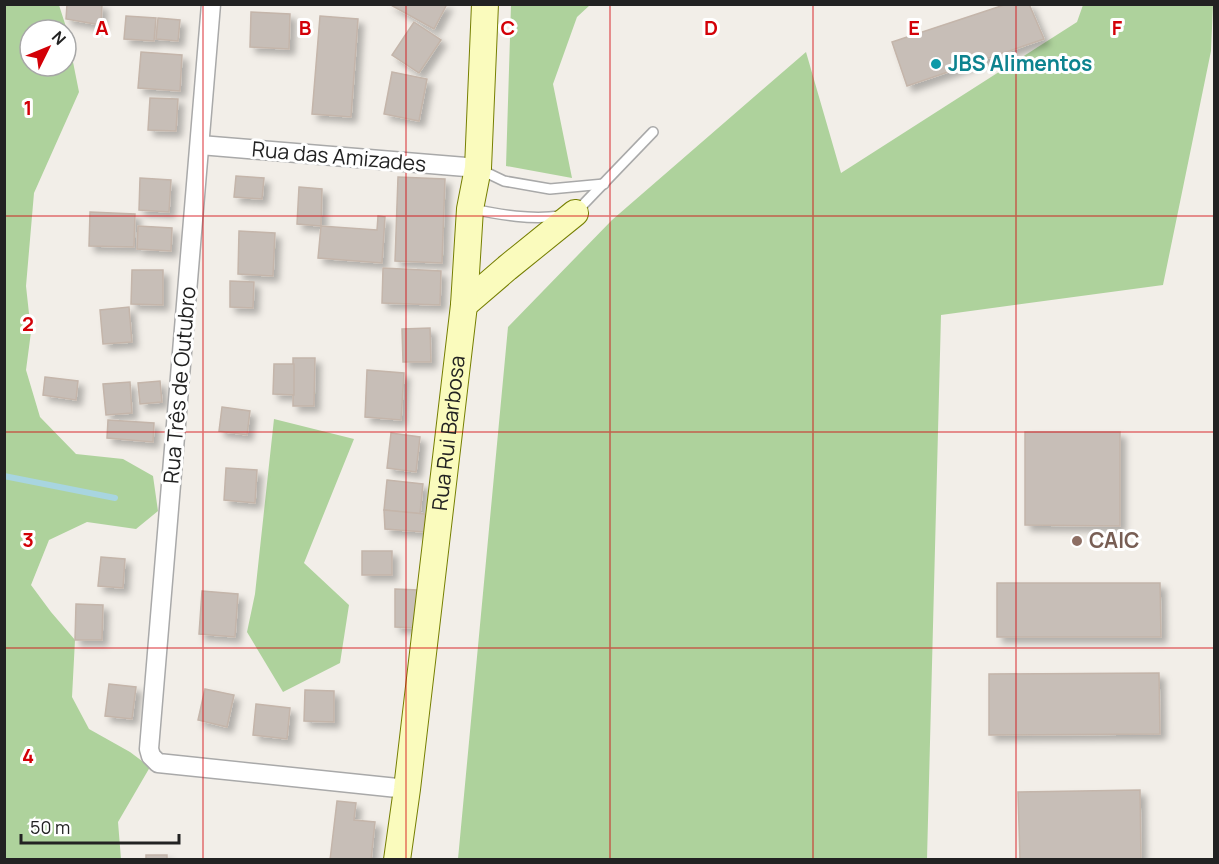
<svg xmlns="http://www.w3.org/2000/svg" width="1219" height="864" font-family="Manrope,sans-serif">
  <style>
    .forest { fill: #aed29c; fill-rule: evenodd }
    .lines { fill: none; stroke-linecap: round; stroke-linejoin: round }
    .stream { stroke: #a8d5e0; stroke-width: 6 }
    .building { fill: #c7beb7; stroke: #c4b5aa; stroke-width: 1.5; filter: url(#shadow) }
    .service-casing { stroke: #a9a9a9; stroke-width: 12 }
    .minor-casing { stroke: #a9a9a9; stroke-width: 21 }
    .secondary-casing { stroke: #767f02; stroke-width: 28 }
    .service { stroke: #fff; stroke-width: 9 }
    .minor { stroke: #fff; stroke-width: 18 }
    .secondary { stroke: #fafbbd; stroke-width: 26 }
    .grid { fill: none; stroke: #d30007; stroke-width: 1.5; stroke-opacity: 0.55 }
    .culture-dot { fill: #0f9aa8; stroke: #fff; stroke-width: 2 }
    .education-dot { fill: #8d6e63; stroke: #fff; stroke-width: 2 }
    .labels { text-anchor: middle; stroke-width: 6; stroke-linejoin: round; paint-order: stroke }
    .culture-label { font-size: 21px; font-weight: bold; fill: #0d838f; stroke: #fff; text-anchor: start }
    .street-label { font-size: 21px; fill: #222; stroke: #fff }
    .education-label { font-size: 21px; font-weight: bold; fill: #785e54; stroke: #fff; text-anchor: start }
    .grid-label { font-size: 20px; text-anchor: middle; font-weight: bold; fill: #d30007; stroke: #fff; stroke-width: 6; stroke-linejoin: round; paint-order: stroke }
  </style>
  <defs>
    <filter id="shadow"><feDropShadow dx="5.5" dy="5.5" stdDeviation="3" flood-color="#0004"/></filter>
  </defs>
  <rect width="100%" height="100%" fill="#f2eee8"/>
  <!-- forest -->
  <g class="forest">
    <path d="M5 5H59L66 27 79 92 34 193 26 286 31 332 26 370 40 417 76 454 123 459 153 476 158 511 136 529 87 522 49 540 31 585 51 612 75 640 72 697 89 729 130 752 150 767 118 822 121 859 5 860ZM30 30H66V66H30Z"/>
    <polygon points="511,5 590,5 577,17 553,84 572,178 506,166"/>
    <polygon points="1083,5 1213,5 1211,51 1163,285 941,315 927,859 458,859 508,327 612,220 806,52 841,173 1077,22"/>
    <polygon points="274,419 354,439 304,563 349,605 340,663 283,692 247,632 255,594"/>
  </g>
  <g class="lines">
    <!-- stream -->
    <polyline class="stream" points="4,476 115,498"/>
  </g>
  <!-- building -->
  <g class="building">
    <polygon points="67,4 102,4 101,25 66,19"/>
    <polygon points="389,4 447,4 434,29"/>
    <polygon points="1007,4 1029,4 1044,39 907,86 892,42"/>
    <polygon points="251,12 290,14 289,49 250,47"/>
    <polygon points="126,16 156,18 154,41 124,39"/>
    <polygon points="320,16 358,19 351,117 312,114"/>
    <polygon points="158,18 180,20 178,41 156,39"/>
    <polygon points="414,22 441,40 419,73 392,55"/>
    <polygon points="141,52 182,55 180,91 138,88"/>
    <polygon points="392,72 427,79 419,121 384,114"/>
    <polygon points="150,98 178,99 176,131 148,130"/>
    <polygon points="236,176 264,178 262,199 234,197"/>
    <polygon points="398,177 445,179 442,263 395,261"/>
    <polygon points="140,178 171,180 169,212 139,210"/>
    <polygon points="299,187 322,189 321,226 297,224"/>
    <polygon points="90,212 135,214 134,247 89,246"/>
    <polygon points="378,216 385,217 382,263 318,258 321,226 377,230"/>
    <polygon points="138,226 172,228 171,251 137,249"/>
    <polygon points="239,231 275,233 273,276 238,274"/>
    <polygon points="383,268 441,271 440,305 382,303"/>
    <polygon points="132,270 163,270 163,305 131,304"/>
    <polygon points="230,281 254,282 253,308 230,307"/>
    <polygon points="129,307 132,342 103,344 100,310"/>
    <polygon points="430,328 431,362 403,362 402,329"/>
    <polygon points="293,358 315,358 314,406 293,406"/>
    <polygon points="274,364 294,364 294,395 273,394"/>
    <polygon points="367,370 404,373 401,420 365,417"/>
    <polygon points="45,377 78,381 76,400 43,395"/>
    <polygon points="160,381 162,402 140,404 138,383"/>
    <polygon points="130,382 132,413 106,415 103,384"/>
    <polygon points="222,407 250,411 247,435 219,431"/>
    <polygon points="108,420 154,423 153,442 107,438"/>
    <polygon points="1025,432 1120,432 1120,526 1025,525"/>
    <polygon points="391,433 420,437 416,472 387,468"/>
    <polygon points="226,468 257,470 255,503 224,500"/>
    <polygon points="387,480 423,484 420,514 384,510"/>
    <polygon points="384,510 425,514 424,532 385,529"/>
    <rect x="362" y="551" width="30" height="24"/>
    <polygon points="101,557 125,559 123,588 98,586"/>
    <polygon points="997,583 1160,583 1161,637 997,637"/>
    <polygon points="395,589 418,590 418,628 395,627"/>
    <polygon points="202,591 238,594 235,637 199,634"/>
    <polygon points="76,604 103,605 102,640 75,640"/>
    <polygon points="1159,673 1160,734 989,735 989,674"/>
    <polygon points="109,684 136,687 132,719 105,716"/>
    <polygon points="205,689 234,695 227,727 198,720"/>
    <polygon points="305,690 334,691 334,722 304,721"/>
    <polygon points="256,704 290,708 287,739 253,735"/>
    <polygon points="1140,790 1141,860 1020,860 1018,792"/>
    <polygon points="337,801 356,803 354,820 375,822 371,860 330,860"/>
    <rect x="146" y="855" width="21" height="5"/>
  </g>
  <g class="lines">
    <defs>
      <g id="service">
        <polyline points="481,170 504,181 550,189 604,184"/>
        <path d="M473 209C501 215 531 220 560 216"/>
        <polyline points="576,212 653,132"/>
      </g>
      <g id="minor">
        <polyline points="211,4 149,749 151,756 158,763 407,789"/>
        <polyline points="200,145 478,168"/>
      </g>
      <g id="secondary">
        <polyline points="464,305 507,268 575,213"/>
        <path id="s1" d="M397 860 407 789 464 305 470 209 478 168 485 4"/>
      </g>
    </defs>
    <!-- service casing -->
    <use href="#service" class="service-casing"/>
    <!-- minor casing -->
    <use href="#minor" class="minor-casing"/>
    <!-- secondary casing -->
    <use href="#secondary" class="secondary-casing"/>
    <!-- service -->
    <use href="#service" class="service"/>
    <!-- minor -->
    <use href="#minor" class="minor"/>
    <!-- secondary -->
    <use href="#secondary" class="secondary"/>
  </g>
  <!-- grid -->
  <path class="grid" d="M203 4V860M406 4V860M610 4V860M813 4V860M1016 4V860M4 216H1214M4 432H1214M4 648H1214"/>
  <!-- markers -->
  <circle class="culture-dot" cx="936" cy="64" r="6"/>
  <circle class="education-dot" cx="1077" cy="541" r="6"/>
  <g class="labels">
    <!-- culture labels -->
    <g class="culture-label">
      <text x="948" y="71">JBS Alimentos</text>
    </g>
    <!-- street labels -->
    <g class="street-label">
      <text transform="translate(339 157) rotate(5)" y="7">Rua das Amizades</text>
      <text transform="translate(180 385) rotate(-85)" y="7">Rua Três de Outubro</text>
      <text dy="7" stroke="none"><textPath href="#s1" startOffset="430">Rua Rui Barbosa</textPath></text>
    </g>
    <!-- education labels -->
    <g class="education-label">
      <text x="1089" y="548">CAIC</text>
    </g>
  </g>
  <g class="grid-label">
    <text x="102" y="35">A</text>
    <text x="305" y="35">B</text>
    <text x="508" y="35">C</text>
    <text x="711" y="35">D</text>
    <text x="914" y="35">E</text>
    <text x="1117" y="35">F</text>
    <text x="28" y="115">1</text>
    <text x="28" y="331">2</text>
    <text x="28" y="547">3</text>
    <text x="28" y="763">4</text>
  </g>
  <!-- border -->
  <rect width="1219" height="864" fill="none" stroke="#222222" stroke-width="12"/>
  <!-- north arrow -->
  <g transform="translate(48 48) rotate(47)"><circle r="28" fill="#ffffff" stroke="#a7a7a7" stroke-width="1.5"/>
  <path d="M0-4.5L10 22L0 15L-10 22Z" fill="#d30007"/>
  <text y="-9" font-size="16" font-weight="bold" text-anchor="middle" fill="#222222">N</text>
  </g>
  <!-- scale -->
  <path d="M21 834v9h158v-9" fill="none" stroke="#222222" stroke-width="3"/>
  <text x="30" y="834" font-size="18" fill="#222222" stroke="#ffffff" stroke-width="4.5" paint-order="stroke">50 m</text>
</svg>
